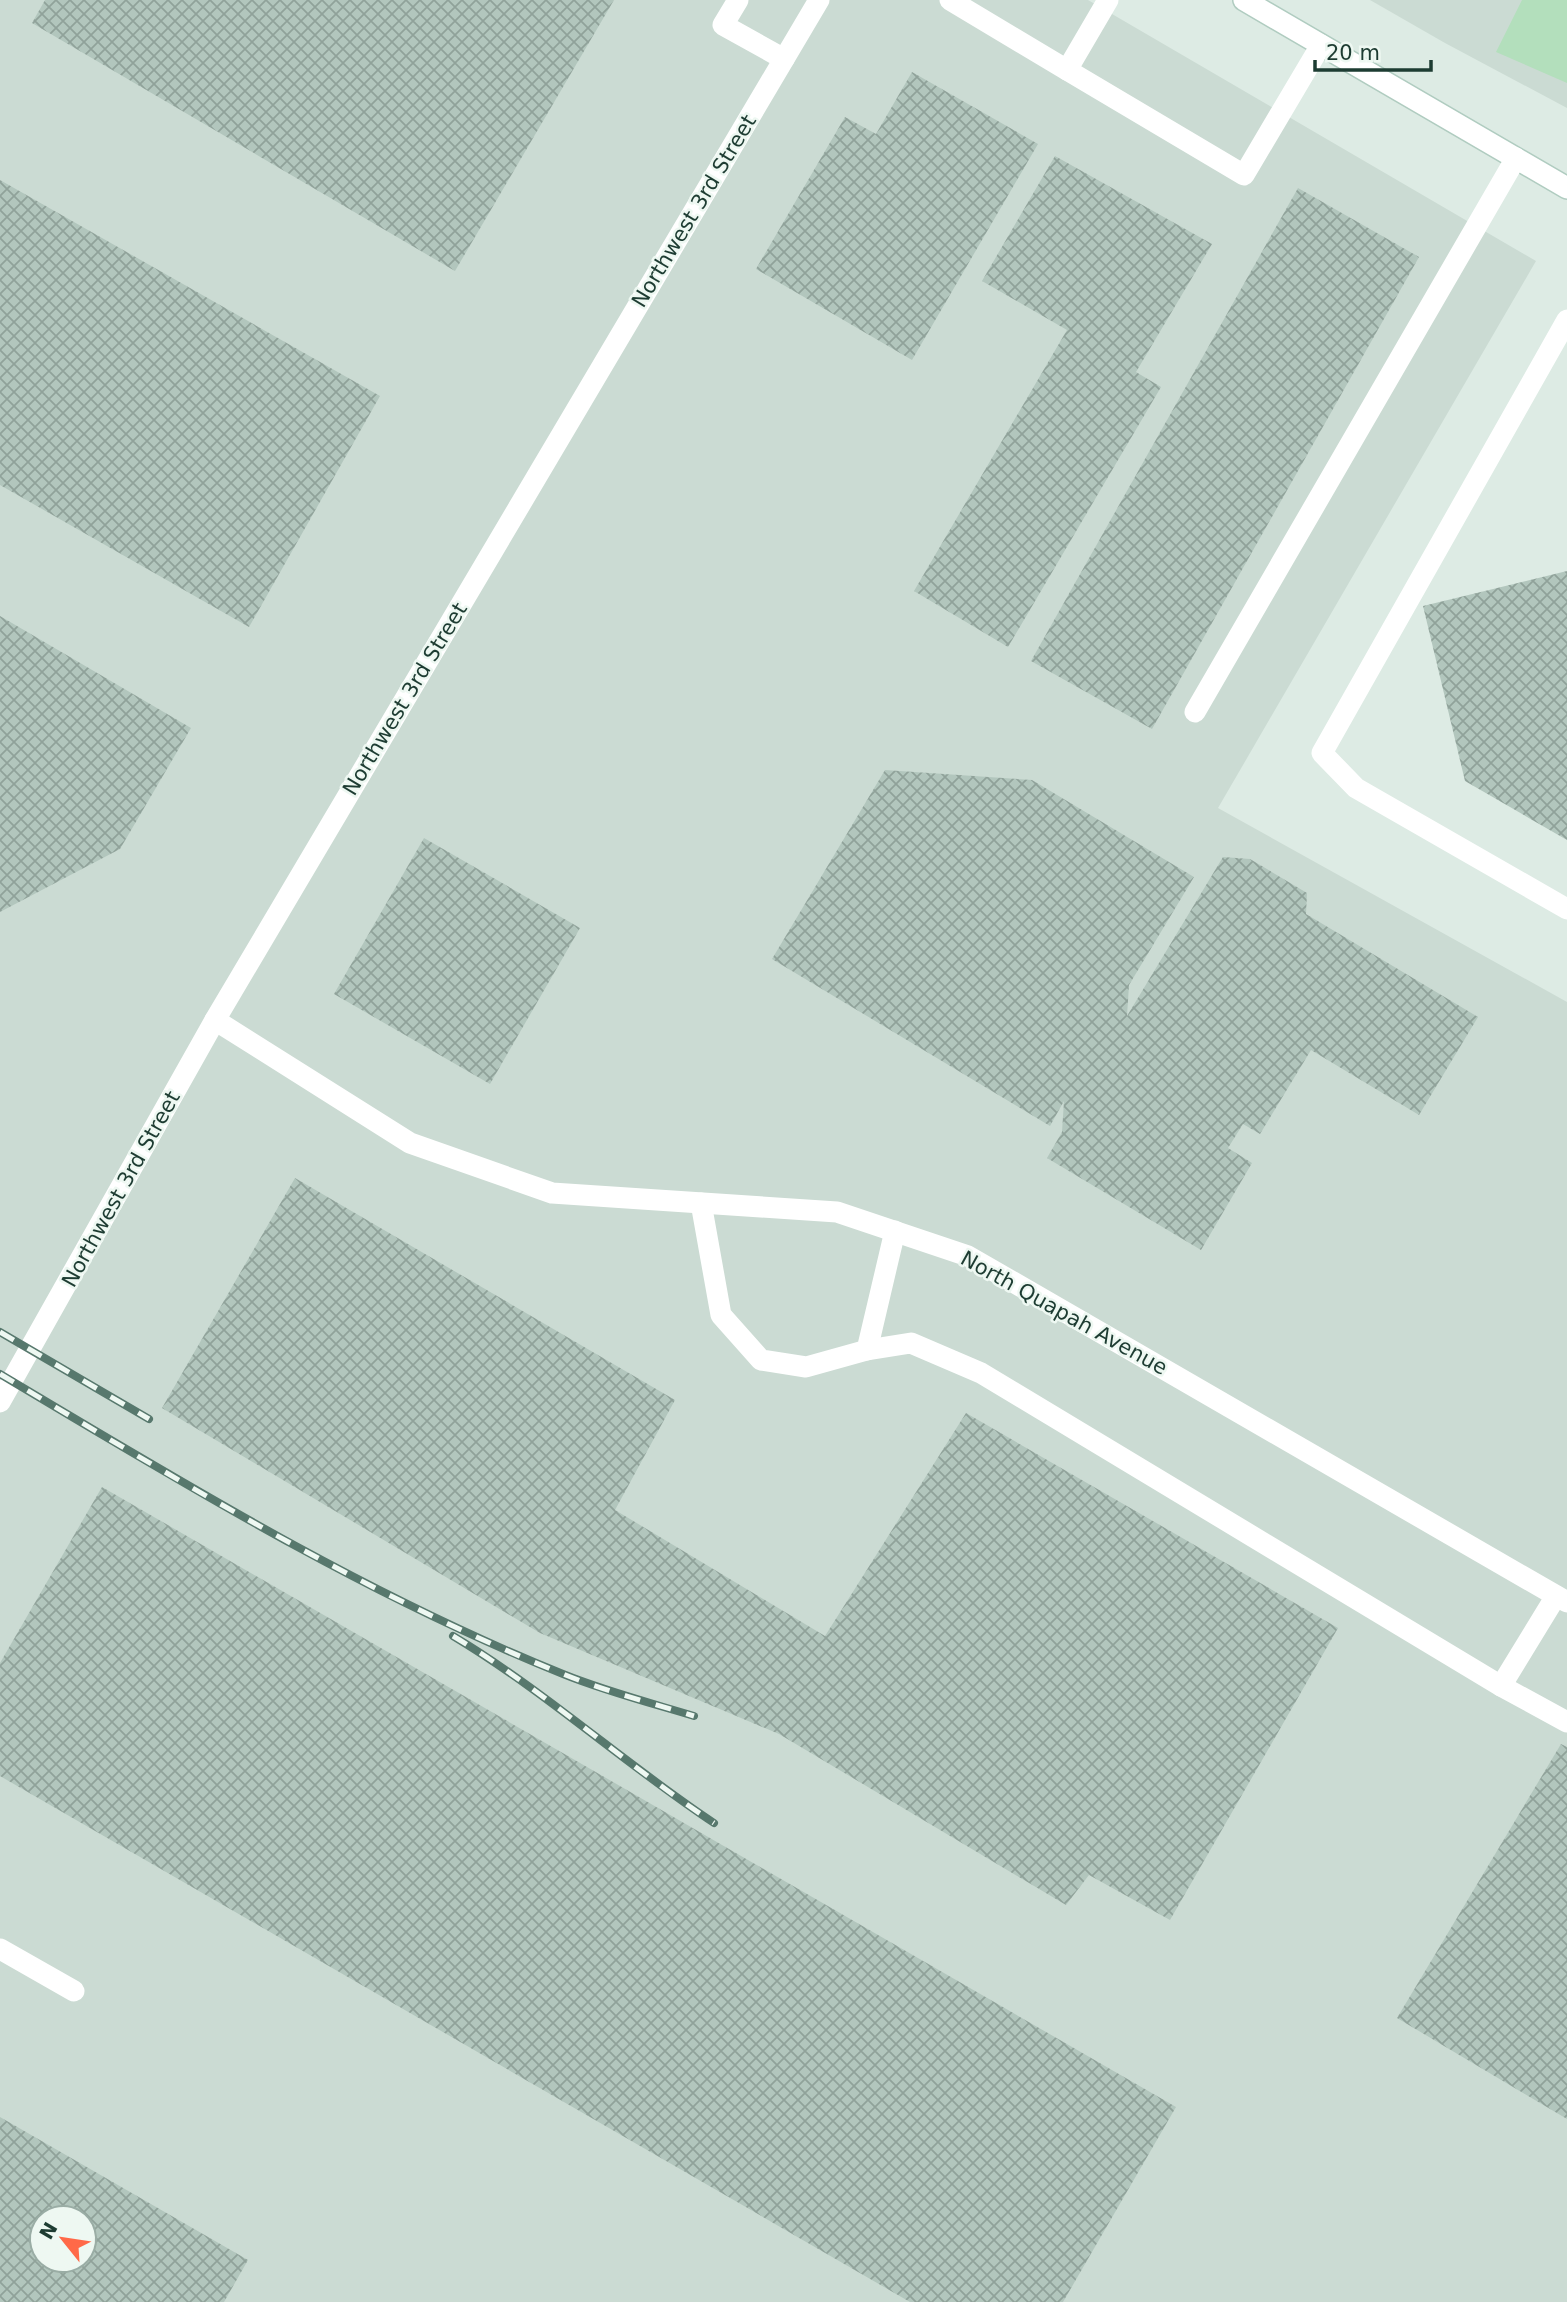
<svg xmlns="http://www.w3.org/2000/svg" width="1567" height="2302" font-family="'DejaVu Sans',sans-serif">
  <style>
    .built { fill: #cbdbd3; fill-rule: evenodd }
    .green { fill: #b3dfbc }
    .building { fill: url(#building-cross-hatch); fill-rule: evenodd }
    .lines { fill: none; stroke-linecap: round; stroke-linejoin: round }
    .secondary-casing { stroke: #b0ccc0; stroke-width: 24 }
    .lane { stroke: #fff; stroke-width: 21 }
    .street { stroke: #fff; stroke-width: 21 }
    .secondary { stroke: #fff; stroke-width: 21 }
    .rail-casing { stroke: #57786d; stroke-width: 8 }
    .rail { stroke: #eef8f2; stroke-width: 5; stroke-dasharray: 16; stroke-linecap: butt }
    .labels { text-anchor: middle; stroke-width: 5; stroke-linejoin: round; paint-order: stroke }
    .street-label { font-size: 21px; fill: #1d3c32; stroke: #eef8f2 }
  </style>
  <defs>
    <pattern id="building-cross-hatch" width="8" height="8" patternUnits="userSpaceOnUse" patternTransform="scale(1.75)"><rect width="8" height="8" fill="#b2c6bd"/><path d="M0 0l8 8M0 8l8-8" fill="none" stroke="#90a29a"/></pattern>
  </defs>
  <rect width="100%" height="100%" fill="#ddebe4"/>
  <!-- built -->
  <g class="built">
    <path d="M0 0H1088L1536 261 1218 808 1567 1002V2302H0ZM42 2218H84V2260H42Z"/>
    <polygon points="1370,0 1567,0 1567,108 1445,43"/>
  </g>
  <!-- green -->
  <polygon class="green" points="1522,0 1567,0 1567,83 1496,52"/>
  <!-- building -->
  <g class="building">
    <polygon points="45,0 614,0 455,271 32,23"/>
    <polygon points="912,72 1038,144 912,360 756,269 845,117 876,134"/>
    <polygon points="1055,156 1212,244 1136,372 1161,387 1008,647 914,591 1067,330 982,281"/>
    <polygon points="0,180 380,396 249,627 0,485"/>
    <polygon points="1298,188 1419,257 1152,729 1031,661"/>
    <polygon points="1567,571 1567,840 1465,781 1423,606"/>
    <polygon points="0,616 191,728 120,849 0,912"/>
    <polygon points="885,770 1032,780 1194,877 1129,985 1127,1016 1223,857 1250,859 1307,893 1306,914 1478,1017 1419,1115 1311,1050 1260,1134 1243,1124 1228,1148 1252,1163 1201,1250 1047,1158 1062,1132 1064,1101 1050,1126 772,959"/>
    <polygon points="424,838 580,928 490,1084 334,994"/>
    <polygon points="295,1178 675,1400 615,1510 825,1636 966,1413 1338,1628 1170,1920 1089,1875 1066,1905 779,1734 540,1633 162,1408"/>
    <polygon points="102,1487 1176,2107 1063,2302 910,2302 0,1776 0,1663"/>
    <polygon points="1561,1744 1567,1747 1567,2119 1397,2018"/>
    <path d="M0 2117 248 2260 224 2302H0ZM42 2218H84V2260H42Z"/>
  </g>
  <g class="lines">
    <defs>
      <polyline id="secondary" points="1244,0 1567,188"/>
    </defs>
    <!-- secondary casing -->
    <use href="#secondary" class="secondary-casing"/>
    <!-- lane -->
    <g class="lane">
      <polyline points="738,0 723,25 784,59"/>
      <polyline points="950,0 1067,70"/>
      <polyline points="1108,0 1067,70 1244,175 1321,45"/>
      <polyline points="1567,320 1322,753 1356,788 1567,909"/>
      <polyline points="1195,712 1516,158"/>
      <polyline points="701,1203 721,1315 761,1360 806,1367 867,1350 895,1231"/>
      <polyline points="867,1350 911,1343 981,1373 1501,1686 1567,1722"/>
      <polyline points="1501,1686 1556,1596"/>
      <polyline points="0,1949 74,1991"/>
    </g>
    <!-- street -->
    <g class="street">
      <polyline points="215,1020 410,1143 552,1193 837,1212 968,1256 1567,1602"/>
      <polyline points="0,1402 215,1020 819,0"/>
    </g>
    <!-- secondary -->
    <use href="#secondary" class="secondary"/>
    <defs>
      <g id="rail">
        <polyline points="0,1332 149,1419"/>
        <path d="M0 1374C183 1483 364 1594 563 1674 605 1691 651 1703 694 1716"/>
        <path d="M453 1636C545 1691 625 1764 714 1823"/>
      </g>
    </defs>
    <!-- rail casing -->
    <use href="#rail" class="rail-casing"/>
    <!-- rail -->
    <use href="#rail" class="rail"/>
  </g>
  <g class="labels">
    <!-- street labels -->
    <g class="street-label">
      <text transform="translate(694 211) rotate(-59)" y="7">Northwest 3rd Street</text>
      <text transform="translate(405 699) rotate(-59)" y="7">Northwest 3rd Street</text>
      <text transform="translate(121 1189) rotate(-61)" y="7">Northwest 3rd Street</text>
      <text transform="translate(1064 1313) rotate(29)" y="7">North Quapah Avenue</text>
    </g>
  </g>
  <!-- north arrow -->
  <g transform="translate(63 2239) rotate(300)"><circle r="33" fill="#eef8f2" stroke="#9aada5" stroke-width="2"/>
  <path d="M0-5L12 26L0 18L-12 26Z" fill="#ff6948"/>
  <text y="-10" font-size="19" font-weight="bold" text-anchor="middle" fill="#1d3c32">N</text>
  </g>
  <!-- scale -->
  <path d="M1315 60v10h116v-10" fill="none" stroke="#1d3c32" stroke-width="3.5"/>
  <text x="1326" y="60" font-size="21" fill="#1d3c32" stroke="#eef8f2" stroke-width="5" paint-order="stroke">20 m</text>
</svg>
